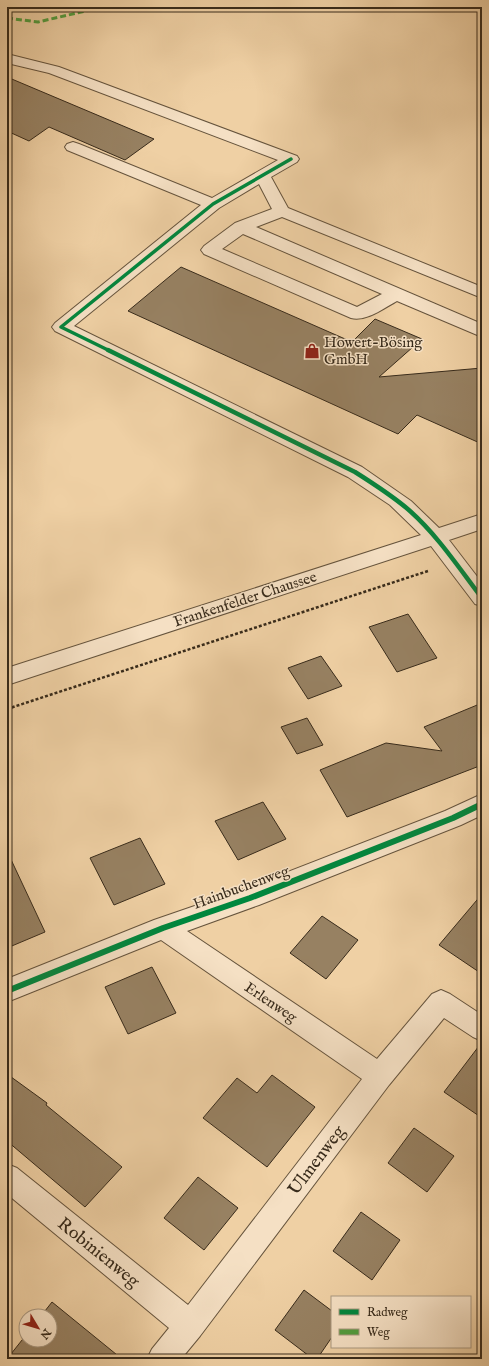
<svg xmlns="http://www.w3.org/2000/svg" width="489" height="1366" font-family="'IM FELL English',serif">
  <style>
    .building { fill: #978162; stroke: #382b1b }
    .lines { fill: none; stroke-linecap: round; stroke-linejoin: round }
    .minor-casing { stroke: #66543d; stroke-width: 2 }
    .path { stroke: #382b1b; stroke-width: 2.5; stroke-dasharray: 3 2; stroke-linecap: butt }
    .minor { fill: #f5e0c4; fill-rule: evenodd }
    .quiet { stroke: #529d3e; stroke-width: 3; stroke-dasharray: 6 3; stroke-linecap: butt }
    .cycleway-far2-casing { stroke: #f5e0c4; stroke-width: 5.5 }
    .cycleway-far1-casing { stroke: #f5e0c4; stroke-width: 7 }
    .cycleway-casing { stroke: #f5e0c4; stroke-width: 8 }
    .cycleway-far2 { stroke: #00873e; stroke-width: 3.5 }
    .cycleway-far1 { stroke: #00873e; stroke-width: 4.5 }
    .cycleway { stroke: #00873e; stroke-width: 6 }
    .labels { text-anchor: middle; stroke-width: 3; stroke-linejoin: round; paint-order: stroke }
    .poi-label { font-size: 15px; fill: #382b1b; stroke: #f5e0c4; text-anchor: start }
    .street-label { font-size: 15px; fill: #382b1b; stroke: #f5e0c4 }
    .near-street-label { font-size: 18px; fill: #382b1b; stroke: #f5e0c4 }
  </style>
  <rect width="100%" height="100%" fill="#efd0a4"/>
  <filter id="stains"><feTurbulence type="fractalNoise" baseFrequency=".005" numOctaves="4"/><feColorMatrix values="0 0 0 0 .2 0 0 0 0 .09 0 0 0 0 .02 0 0 0 .5 -.17"/></filter>
  <radialGradient id="worn" r=".72"><stop offset=".6" stop-color="#630" stop-opacity="0"/><stop offset="1" stop-color="#630" stop-opacity=".3"/></radialGradient>
  <!-- building -->
  <g class="building">
    <polygon points="7,77 154,139 125,160 49,127 29,141 7,131"/>
    <polygon points="181,267 352,342 375,319 422,339 379,377 482,368 482,444 417,415 398,434 128,311"/>
    <polygon points="408,614 437,658 397,672 369,627"/>
    <polygon points="321,656 342,686 308,699 288,668"/>
    <polygon points="482,703 482,765 347,817 320,770 386,743 442,751 424,727"/>
    <polygon points="307,718 323,745 297,754 281,727"/>
    <polygon points="263,802 286,839 238,860 215,821"/>
    <polygon points="140,838 165,884 114,905 90,858"/>
    <polygon points="7,851 45,932 7,948"/>
    <polygon points="482,894 482,974 439,945"/>
    <polygon points="322,916 358,940 326,979 290,953"/>
    <polygon points="152,967 176,1013 128,1034 105,987"/>
    <polygon points="482,1042 482,1118 444,1092"/>
    <polygon points="7,1074 47,1103 46,1105 122,1167 85,1207 7,1141"/>
    <polygon points="272,1075 315,1107 267,1167 203,1118 237,1078 257,1093"/>
    <polygon points="414,1128 454,1156 427,1192 388,1163"/>
    <polygon points="198,1177 238,1208 204,1250 164,1218"/>
    <polygon points="361,1212 400,1240 372,1280 333,1251"/>
    <polygon points="304,1290 332,1311 332,1337 317,1359 313,1359 275,1330"/>
    <polygon points="52,1302 122,1359 7,1359 26,1335 26,1340 50,1340 50,1316 41,1316"/>
  </g>
  <g class="lines">
    <defs>
      <g id="minor">
        <path d="M7 54 59 67 297 156 299 159 297 162 271 177 288 208 482 287V298L282 217 256 227 482 324V337L397 301C384 308 366 322 351 318L204 254 201 250 204 246 235 223 272 209 259 184 219 208 74 326 362 467 411 501 439 528 482 514V529L449 540 482 583V606L475 604 431 546 7 685V668L421 535 390 505 348 477 55 331 52 327 55 323 201 205 67 150 65 147 67 144 73 142 79 144 212 198 278 160 49 73 7 63ZM243 234 382 294 357 307 222 249Z"/>
        <polygon points="482,794 482,815 461,825 259,905 187,931 377,1059 432,994 441,990 450,994 482,1015 482,1041 473,1037 444,1018 389,1085 200,1336 181,1359 147,1359 152,1349 169,1328 7,1194 7,1164 17,1168 188,1305 362,1079 161,940 7,1002 7,979 154,920 244,889 445,811"/>
      </g>
    </defs>
    <!-- minor casing -->
    <use href="#minor" class="minor-casing"/>
    <!-- path -->
    <polyline class="path" points="7,709 428,571"/>
    <!-- minor -->
    <use href="#minor" class="minor"/>
    <!-- quiet -->
    <polyline class="quiet" points="7,18 38,22 103,7"/>
    <defs>
      <polyline id="cycleway-far2" points="110,351 61,327 213,204 291,159"/>
      <path id="cycleway-far1" d="M108 350 355 472C374 484 393 496 410 511 438 536 459 568 482 598"/>
      <polyline id="cycleway" points="7,991 163,928 250,898 453,818 482,804"/>
    </defs>
    <!-- cycleway-far2 casing -->
    <use href="#cycleway-far2" class="cycleway-far2-casing"/>
    <!-- cycleway-far1 casing -->
    <use href="#cycleway-far1" class="cycleway-far1-casing"/>
    <!-- cycleway casing -->
    <use href="#cycleway" class="cycleway-casing"/>
    <!-- cycleway-far2 -->
    <use href="#cycleway-far2" class="cycleway-far2"/>
    <!-- cycleway-far1 -->
    <use href="#cycleway-far1" class="cycleway-far1"/>
    <!-- cycleway -->
    <use href="#cycleway" class="cycleway"/>
  </g>
  <!-- icons -->
  <defs>
    <symbol id="shop-bare" viewBox="-9 -9 18 18"><path d="M-5-2.5h2.3a2.7 3.5 0 0 1 5.4 0H5L5.5 6h-11ZM-1.5-2.5h3a1.5 2.3 0 0 0-3 0Z" fill="#8f2418" stroke="#f5e0c4" stroke-width="2.5" paint-order="stroke"/></symbol>
  </defs>
  <g fill-rule="evenodd">
    <use href="#shop-bare" x="301" y="340" width="22" height="22"/>
  </g>
  <g class="labels">
    <!-- poi labels -->
    <g class="poi-label">
      <text x="324" y="347">Howert-Bösing<tspan x="324" dy="17">GmbH</tspan></text>
    </g>
    <!-- street labels -->
    <g class="street-label">
      <text transform="translate(245 599) rotate(-18)" y="5">Frankenfelder Chaussee</text>
      <text transform="translate(241 887) rotate(-20)" y="5">Hainbuchenweg</text>
      <text transform="translate(271 1002) rotate(34)" y="5">Erlenweg</text>
    </g>
    <!-- near-street labels -->
    <g class="near-street-label">
      <text transform="translate(316 1160) rotate(-53)" y="6">Ulmenweg</text>
      <text transform="translate(99 1252) rotate(39)" y="6">Robinienweg</text>
    </g>
  </g>
  <!-- margin -->
  <rect width="489" height="1366" fill="none" stroke="#efd0a4" stroke-width="24"/>
  <rect x="8" y="8" width="473" height="1350" fill="none" stroke="#382b1b" stroke-width="2"/>
  <rect x="12" y="12" width="465" height="1342" fill="none" stroke="#382b1b"/>
  <!-- legend -->
  <rect x="331" y="1296" width="140" height="52" fill="#f5e0c4" stroke="#a99880"/>
  <rect x="339" y="1309" width="20" height="6" fill="#00873e" stroke="#a99880"/>
  <text x="367" y="1316" font-size="12" fill="#382b1b">Radweg</text>
  <rect x="339" y="1329" width="20" height="6" fill="#529d3e" stroke="#a99880"/>
  <text x="367" y="1336" font-size="12" fill="#382b1b">Weg</text>
  <!-- north arrow -->
  <g transform="translate(38 1328) rotate(128)"><circle r="19" fill="#f5e0c4" stroke="#a99880"/>
  <path d="M0-3L7 15L0 10L-7 15Z" fill="#8f2418"/>
  <text y="-6" font-size="11" font-weight="bold" text-anchor="middle" fill="#382b1b">N</text>
  </g>
  <rect width="100%" height="100%" filter="url(#stains)"/>
  <rect width="100%" height="100%" fill="url(#worn)"/>
</svg>
